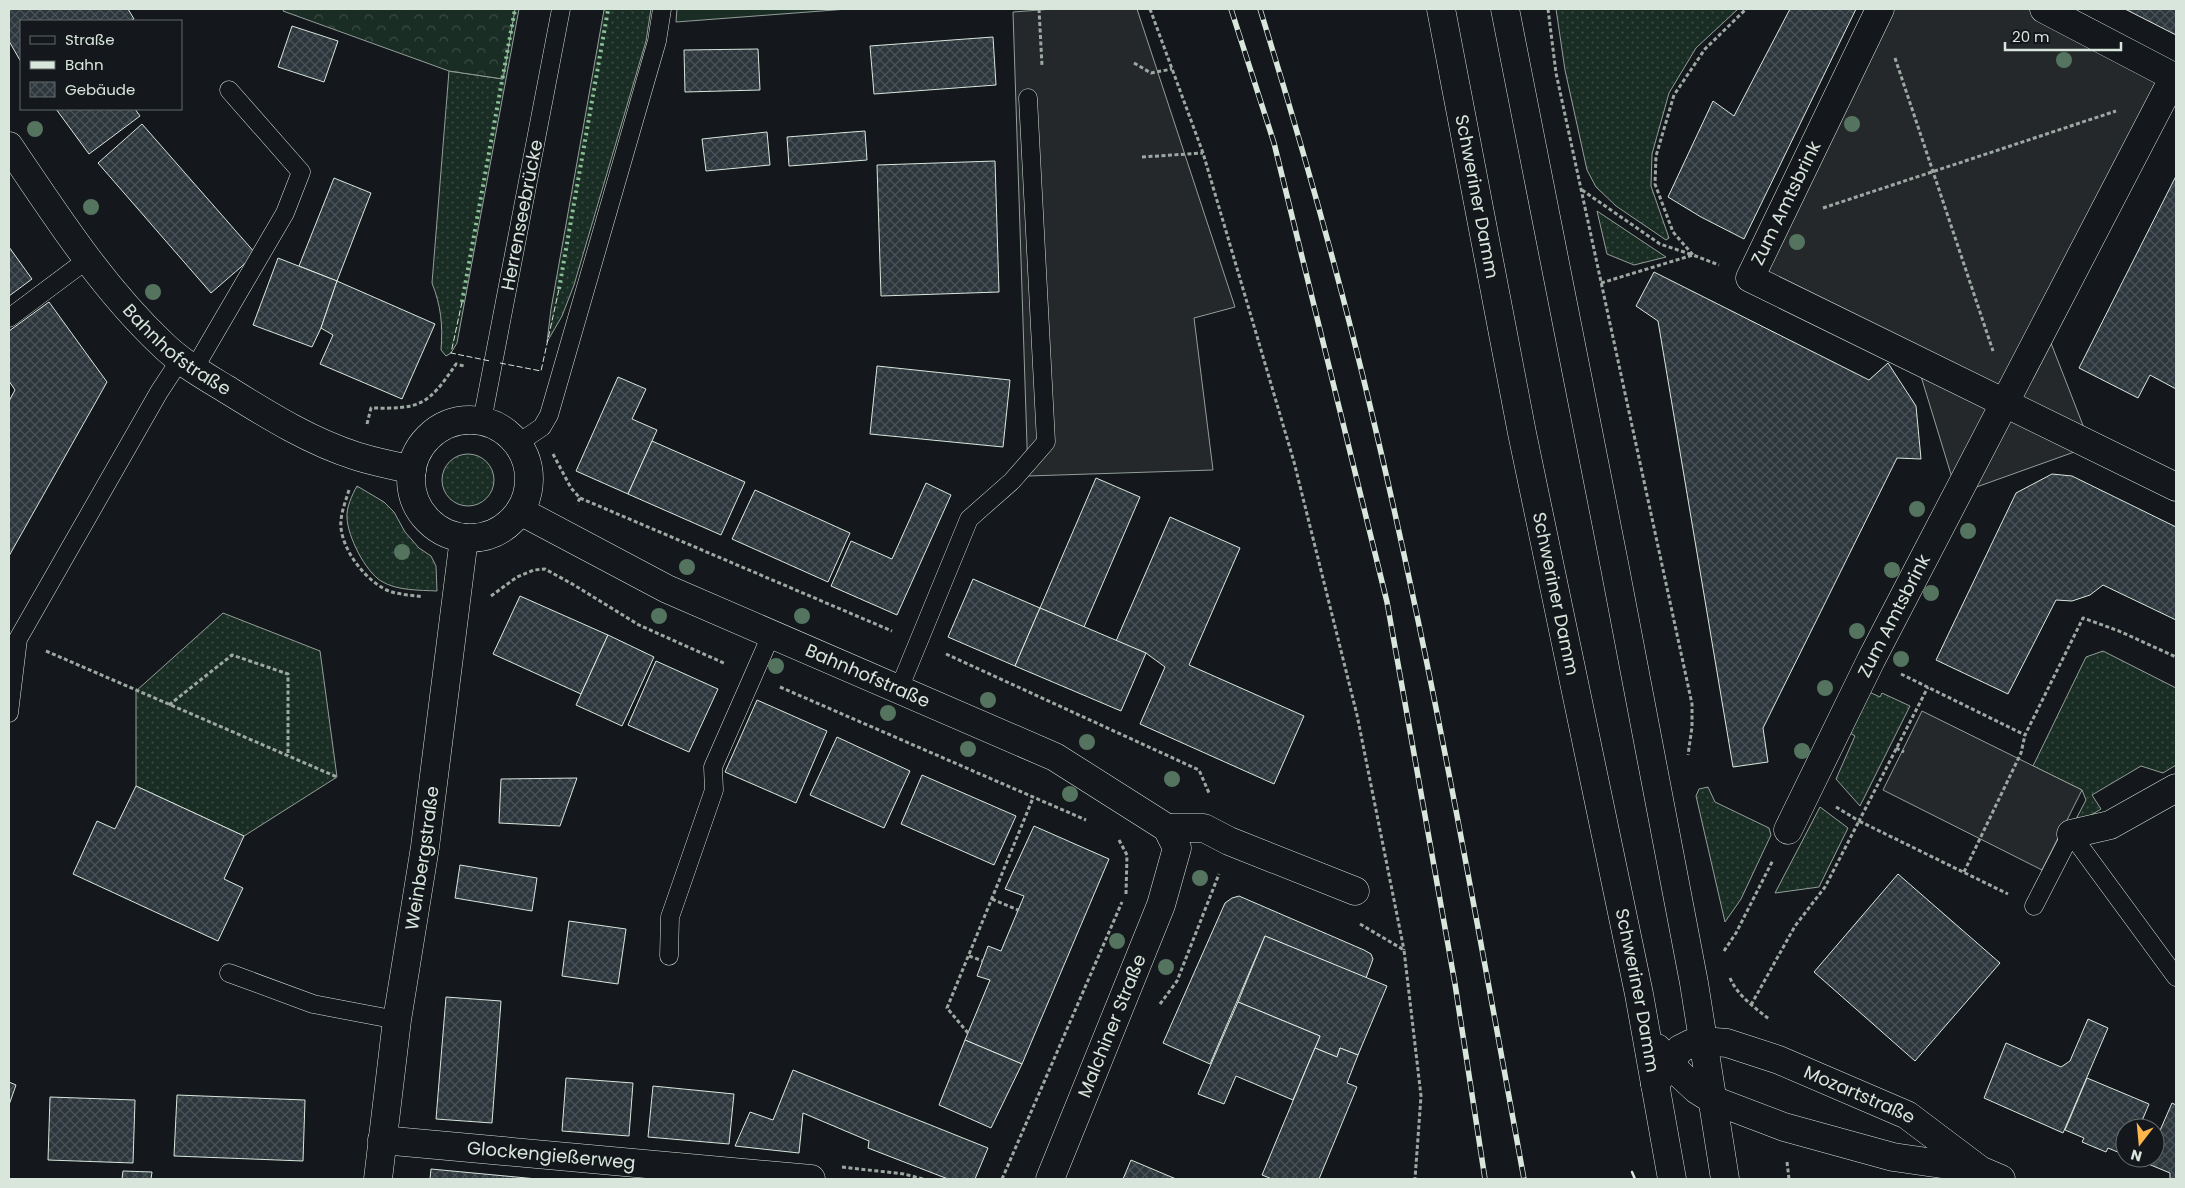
<svg xmlns="http://www.w3.org/2000/svg" width="2185" height="1188" font-family="Poppins,sans-serif">
  <style>
    .grass { fill: url(#grass-dots); stroke: #939e99 }
    .forest { fill: url(#forest-crowns); stroke: #939e99 }
    .park { fill: #1a2d24; stroke: #939e99 }
    .parking { fill: #24282b; stroke: #939e99 }
    .building { fill: url(#building-cross-hatch); stroke: #d8e6dc }
    .lines { fill: none; stroke-linecap: round; stroke-linejoin: round }
    .service-casing { stroke: #d8e6dc; stroke-width: 19 }
    .minor-casing { stroke: #d8e6dc; stroke-width: 29 }
    .primary-casing { stroke: #d8e6dc; stroke-width: 29 }
    .path { stroke: #9da8a2; stroke-width: 3; stroke-dasharray: 4 2.5; stroke-linecap: butt }
    .service { stroke: #14181c; stroke-width: 18 }
    .minor { stroke: #14181c; stroke-width: 28 }
    .primary { stroke: #14181c; stroke-width: 28 }
    .rail-casing { stroke: #d8e6dc; stroke-width: 5.5 }
    .rail { stroke: #14181c; stroke-width: 4; stroke-dasharray: 11; stroke-linecap: butt }
    .hedge { stroke: #8ac095; stroke-width: 4; stroke-dasharray: 2.5 4; stroke-linecap: butt }
    .fence { stroke: #d8e6dc; stroke-width: 1; stroke-dasharray: 6 2.5; stroke-linecap: butt }
    .wall { stroke: #d8e6dc; stroke-width: 2.5 }
    .tree { fill: #55745f }
    .labels { text-anchor: middle; stroke-width: 4; stroke-linejoin: round; paint-order: stroke }
    .street-label { font-size: 18px; fill: #d8e6dc; stroke: #14181c }
  </style>
  <defs>
    <pattern id="grass-dots" width="8" height="8" patternUnits="userSpaceOnUse" patternTransform="scale(1.25)"><rect width="8" height="8" fill="#1a2d24"/><path d="M2 2h.1M6 6h.1" fill="none" stroke="#3b4b43" stroke-width="1.8" stroke-linecap="round"/></pattern>
    <pattern id="forest-crowns" width="20" height="18" patternUnits="userSpaceOnUse" patternTransform="scale(1.25)"><rect width="20" height="18" fill="#1a2d24"/><path d="M2 6a3 3 0 1 1 6 0M12 15a3 3 0 1 1 6 0" fill="none" stroke="#3b4b43"/></pattern>
    <pattern id="building-cross-hatch" width="8" height="8" patternUnits="userSpaceOnUse" patternTransform="scale(1.25)"><rect width="8" height="8" fill="#2c363c"/><path d="M0 0l8 8M0 8l8-8" fill="none" stroke="#4a5358"/></pattern>
  </defs>
  <rect width="100%" height="100%" fill="#14181c"/>
  <!-- grass -->
  <g class="grass">
    <path d="M515 9H519L457 343 451 353 446 356 441 350C443 325 441 306 432 283L449 71 503 79Z"/>
    <polygon points="609,9 651,9 646,41 574,285 562,316 547,342 551,309 604,10"/>
    <polygon points="1556,9 1738,9 1696,48 1669,93 1652,154 1651,186 1669,238 1666,240 1616,206 1596,187 1587,170 1565,70"/>
    <polygon points="1597,211 1666,257 1634,265 1607,254"/>
    <circle cx="468" cy="480" r="26"/>
    <path d="M357 486 384 502 394 512 405 532 419 548 431 556 436 566 437 591C420 590 397 591 381 581 365 571 348 537 347 518 346 508 352 495 357 486Z"/>
    <polygon points="223,613 320,651 337,777 244,836 136,786 136,691"/>
    <polygon points="2103,651 2176,688 2176,765 2163,773 2141,766 2092,795 2101,809 2083,820 2076,819 2086,800 2082,790 2033,766 2086,657"/>
    <polygon points="1869,692 1880,697 1882,693 1910,706 1860,806 1836,779 1855,736 1850,733"/>
    <polygon points="1708,787 1715,802 1769,828 1771,835 1741,899 1725,922 1696,796 1699,789"/>
    <polygon points="1820,807 1848,828 1819,887 1775,893"/>
  </g>
  <!-- forest -->
  <polygon class="forest" points="284,9 515,9 503,79 449,71 283,11"/>
  <!-- park -->
  <polygon class="park" points="677,9 848,9 676,22"/>
  <!-- parking -->
  <g class="parking">
    <polygon points="1053,9 1137,9 1235,307 1194,318 1213,470 1028,476 1013,12"/>
    <polygon points="1880,9 2044,9 2174,77 2044,325 2091,446 1957,494 1916,360 1750,278"/>
    <polygon points="1922,711 2082,790 2042,870 1883,790"/>
  </g>
  <!-- building -->
  <g class="building">
    <polygon points="9,9 128,9 134,19 130,21 21,21 21,62 9,41"/>
    <polygon points="1790,9 1856,9 1744,239 1701,217 1668,197 1713,101 1734,116"/>
    <polygon points="2125,9 2176,9 2176,35"/>
    <polygon points="292,26 338,41 324,82 278,67"/>
    <polygon points="993,37 996,85 874,94 870,46"/>
    <polygon points="758,49 760,90 685,92 684,50"/>
    <polygon points="56,109 135,109 140,116 89,154"/>
    <polygon points="142,124 256,254 211,293 98,163"/>
    <polygon points="865,131 867,160 789,166 787,137"/>
    <polygon points="767,132 770,165 706,171 702,139"/>
    <polygon points="995,161 999,292 881,296 877,165"/>
    <polygon points="2176,176 2176,389 2150,375 2138,398 2079,368"/>
    <polygon points="334,178 371,193 337,281 299,266"/>
    <polygon points="9,247 32,279 9,296"/>
    <polygon points="278,258 337,281 321,328 312,347 253,325"/>
    <polygon points="1654,272 1869,380 1888,363 1916,406 1921,459 1897,458 1763,728 1768,762 1733,767 1658,321 1636,306"/>
    <polygon points="337,281 435,324 402,399 320,364 333,335 321,328"/>
    <polygon points="49,302 107,382 9,556 9,401 15,390 9,381 9,331"/>
    <polygon points="877,366 1010,380 1003,447 870,434"/>
    <polygon points="618,377 646,389 632,419 657,430 628,494 576,471"/>
    <polygon points="652,441 745,482 721,535 628,494"/>
    <polygon points="2052,474 2072,476 2176,527 2176,620 2103,585 2090,595 2072,601 2056,600 2008,694 1936,660 2016,493"/>
    <polygon points="1096,478 1140,497 1084,627 1040,608"/>
    <polygon points="926,483 951,495 897,615 831,586 851,541 892,559"/>
    <polygon points="755,490 850,533 828,582 732,539"/>
    <polygon points="1170,517 1240,548 1189,665 1304,716 1274,784 1140,724 1165,667 1146,653 1116,641"/>
    <polygon points="973,579 1040,608 1015,666 948,637"/>
    <polygon points="520,596 608,635 581,694 493,654"/>
    <polygon points="1040,608 1146,653 1121,711 1015,666"/>
    <polygon points="608,635 654,657 622,726 576,705"/>
    <polygon points="656,661 718,689 689,752 628,725"/>
    <polygon points="757,700 827,731 796,803 725,772"/>
    <polygon points="837,737 910,771 884,828 810,795"/>
    <polygon points="922,775 1016,816 994,865 901,824"/>
    <polygon points="577,778 560,826 499,823 501,779"/>
    <polygon points="136,786 244,836 224,879 243,888 218,941 73,874 97,821 115,829"/>
    <polygon points="1034,826 1109,859 1022,1064 965,1040 990,980 977,976 988,946 1001,951 1024,896 1005,889"/>
    <polygon points="460,865 537,878 532,911 455,898"/>
    <polygon points="1898,874 2000,963 1915,1061 1814,972"/>
    <polygon points="1239,896 1364,950 1371,954 1373,959 1366,978 1265,936 1210,1064 1163,1043 1225,903 1232,898"/>
    <polygon points="569,921 626,929 618,984 562,976"/>
    <polygon points="1265,936 1387,986 1358,1055 1340,1048 1337,1057 1315,1048 1320,1036 1238,1002"/>
    <polygon points="446,997 501,1001 492,1123 436,1119"/>
    <polygon points="1238,1002 1320,1036 1293,1100 1236,1076 1224,1104 1198,1094"/>
    <polygon points="2088,1019 2108,1028 2063,1133 1984,1098 2006,1043 2061,1067 2070,1061"/>
    <polygon points="965,1040 1022,1064 991,1128 939,1105"/>
    <polygon points="1315,1048 1337,1057 1340,1048 1358,1055 1347,1083 1357,1087 1319,1179 1272,1179 1262,1175"/>
    <polygon points="793,1070 988,1148 975,1179 948,1179 868,1148 869,1141 803,1113 799,1153 735,1146 750,1112 773,1120"/>
    <polygon points="566,1078 633,1083 629,1136 562,1131"/>
    <polygon points="2087,1078 2149,1104 2139,1128 2125,1128 2125,1155 2108,1148 2106,1152 2082,1142 2084,1138 2065,1130"/>
    <polygon points="9,1082 16,1085 9,1105"/>
    <polygon points="653,1086 734,1094 729,1144 648,1137"/>
    <polygon points="177,1095 305,1100 303,1161 174,1156"/>
    <polygon points="50,1097 135,1100 133,1163 48,1160"/>
    <polygon points="2172,1103 2176,1105 2176,1179 2170,1179 2170,1173 2146,1163 2148,1158 2155,1158 2155,1142"/>
    <polygon points="1131,1160 1176,1179 1123,1179"/>
    <polygon points="431,1169 537,1179 430,1179"/>
    <polygon points="123,1171 152,1172 151,1179 122,1179"/>
  </g>
  <g class="lines">
    <defs>
      <g id="service">
        <polyline points="9,318 88,259"/>
        <polyline points="194,369 285,213 301,172 229,90"/>
        <polyline points="482,421 561,9"/>
        <polyline points="517,444 542,427 549,415 657,41 662,9"/>
        <polyline points="899,689 969,519 1012,481 1046,442 1028,98"/>
        <polyline points="9,713 18,639 159,392 180,360"/>
        <polyline points="2034,906 2071,834 2176,977"/>
        <polyline points="669,956 670,917 714,790 713,767 771,635"/>
        <polyline points="229,973 313,1004 397,1020"/>
      </g>
      <g id="minor">
        <polyline points="1880,9 1750,278 2176,487"/>
        <path id="s1" d="M9 146C55 214 101 286 161 343 180 362 203 375 226 389 268 415 309 441 356 456 374 462 393 465 412 470"/>
        <circle cx="470" cy="479" r="59"/>
        <path id="s2" d="M520 511 667 589 1055 757 1167 828 1177 848 1161 905 1050 1179"/>
        <polyline points="1167,828 1204,828 1229,841 1355,891"/>
        <path id="s3" d="M1788 830 1871 660 2174 77 2044 9"/>
        <polyline points="2071,834 2110,825 2176,788"/>
        <path id="s4" d="M382 1140 811 1179"/>
        <path id="s5" d="M378 1179 397 1020 425 847 464 538"/>
      </g>
      <g id="primary">
        <path id="s6" d="M1441 9 1522 433 1639 994 1672 1179"/>
        <polyline points="1505,9 1615,568 1694,983 1725,1179"/>
        <polyline points="1657,1048 1668,1063 1697,1090 1713,1100 1784,1127 1893,1157 1976,1169"/>
        <path id="s7" d="M1655 1084 1680 1049 1690 1044 1703 1041 1727 1043 1779 1060 1907 1115 1980 1170 2001 1179"/>
      </g>
    </defs>
    <!-- service casing -->
    <use href="#service" class="service-casing"/>
    <!-- minor casing -->
    <use href="#minor" class="minor-casing"/>
    <!-- primary casing -->
    <use href="#primary" class="primary-casing"/>
    <!-- path -->
    <g class="path">
      <polyline points="1039,9 1042,66"/>
      <polyline points="1150,9 1203,153 1294,462 1357,715 1404,950"/>
      <polyline points="1548,9 1556,73 1692,704 1692,727 1688,755"/>
      <polyline points="1895,58 1993,351"/>
      <polyline points="1134,63 1151,73 1172,69"/>
      <polyline points="1142,157 1203,153"/>
      <polyline points="1582,190 1660,244 1693,255 1673,232 1655,184 1656,156 1674,95 1705,49 1746,9"/>
      <polyline points="1823,208 2116,111"/>
      <polyline points="1601,283 1693,255 1719,265"/>
      <path d="M367 424 371 408C420 409 428 406 456 364L464 366"/>
      <polyline points="553,454 571,488 580,498 577,504"/>
      <path d="M349 490C346 500 342 510 341 520 338 547 368 585 392 592 402 595 413 595 423 597"/>
      <polyline points="580,498 892,631"/>
      <polyline points="491,596 517,577 534,570 545,569 574,585 639,625 726,664"/>
      <polyline points="46,651 337,777"/>
      <polyline points="946,654 1199,770 1209,793"/>
      <polyline points="1901,674 2025,735 2083,618 2119,631 2176,657"/>
      <polyline points="780,687 1086,820"/>
      <polyline points="169,705 232,655 288,674 288,756"/>
      <polyline points="1896,748 1904,752"/>
      <polyline points="1836,807 1859,821 1928,687"/>
      <polyline points="1119,840 1127,855 1126,894"/>
      <polyline points="1964,872 2021,753 2025,735"/>
      <polyline points="992,899 1018,910"/>
      <polyline points="1360,924 1404,950 1421,1096 1415,1179"/>
      <polyline points="1724,951 1736,933 1773,860"/>
      <polyline points="969,956 983,961"/>
      <path d="M1730 978C1737 995 1755 1008 1769 1019"/>
      <polyline points="1160,1004 1177,981 1219,874"/>
      <polyline points="1751,1005 1795,926 1825,887 1859,821 2008,894"/>
      <polyline points="968,1033 947,1008 1033,798"/>
      <polyline points="1787,1162 1789,1179"/>
      <polyline points="842,1167 904,1174 923,1179"/>
      <polyline points="1002,1179 1122,902"/>
    </g>
    <!-- service -->
    <use href="#service" class="service"/>
    <!-- minor -->
    <use href="#minor" class="minor"/>
    <!-- primary -->
    <use href="#primary" class="primary"/>
    <defs>
      <g id="rail">
        <polyline points="1231,9 1274,143 1387,602 1455,984 1485,1179"/>
        <path d="M1260 9C1301 141 1339 275 1371 410 1432 664 1477 922 1524 1179"/>
      </g>
    </defs>
    <!-- rail casing -->
    <use href="#rail" class="rail-casing"/>
    <!-- rail -->
    <use href="#rail" class="rail"/>
    <!-- hedge -->
    <g class="hedge">
      <polyline points="559,289 608,10"/>
      <polyline points="462,302 515,9"/>
    </g>
    <!-- fence -->
    <g class="fence">
      <polyline points="462,302 451,353 490,361"/>
      <polyline points="500,363 541,371 559,289"/>
    </g>
    <!-- wall -->
    <polyline class="wall" points="1632,1172 1635,1179"/>
  </g>
  <!-- trees -->
  <g class="tree">
    <circle cx="2064" cy="60" r="8"/>
    <circle cx="1852" cy="124" r="8"/>
    <circle cx="35" cy="129" r="8"/>
    <circle cx="91" cy="207" r="8"/>
    <circle cx="1797" cy="242" r="8"/>
    <circle cx="153" cy="292" r="8"/>
    <circle cx="1917" cy="509" r="8"/>
    <circle cx="1968" cy="531" r="8"/>
    <circle cx="402" cy="552" r="8"/>
    <circle cx="687" cy="567" r="8"/>
    <circle cx="1892" cy="570" r="8"/>
    <circle cx="1931" cy="593" r="8"/>
    <circle cx="659" cy="616" r="8"/>
    <circle cx="802" cy="616" r="8"/>
    <circle cx="1857" cy="631" r="8"/>
    <circle cx="1901" cy="659" r="8"/>
    <circle cx="776" cy="666" r="8"/>
    <circle cx="1825" cy="688" r="8"/>
    <circle cx="988" cy="700" r="8"/>
    <circle cx="888" cy="713" r="8"/>
    <circle cx="1087" cy="742" r="8"/>
    <circle cx="968" cy="749" r="8"/>
    <circle cx="1802" cy="751" r="8"/>
    <circle cx="1172" cy="779" r="8"/>
    <circle cx="1070" cy="794" r="8"/>
    <circle cx="1200" cy="878" r="8"/>
    <circle cx="1117" cy="941" r="8"/>
    <circle cx="1166" cy="967" r="8"/>
  </g>
  <g class="labels">
    <!-- street labels -->
    <g class="street-label">
      <text dy="6" stroke="none"><textPath href="#s6" startOffset="191">Schweriner Damm</textPath></text>
      <text transform="translate(1786 203) rotate(-64)" y="6">Zum Amtsbrink</text>
      <text transform="translate(522 215) rotate(-79)" y="6">Herrenseebrücke</text>
      <text dy="6" stroke="none"><textPath href="#s1" startOffset="266">Bahnhofstraße</textPath></text>
      <text dy="6" stroke="none"><textPath href="#s6" startOffset="596">Schweriner Damm</textPath></text>
      <text dy="6" stroke="none"><textPath href="#s3" startOffset="239">Zum Amtsbrink</textPath></text>
      <text dy="6" stroke="none"><textPath href="#s2" startOffset="385">Bahnhofstraße</textPath></text>
      <text dy="6" stroke="none"><textPath href="#s5" startOffset="324">Weinbergstraße</textPath></text>
      <text dy="6" stroke="none"><textPath href="#s6" startOffset="1001">Schweriner Damm</textPath></text>
      <text transform="translate(1112 1026) rotate(-68)" y="6">Malchiner Straße</text>
      <text dy="6" stroke="none"><textPath href="#s7" startOffset="234">Mozartstraße</textPath></text>
      <text dy="6" stroke="none"><textPath href="#s4" startOffset="170">Glockengießerweg</textPath></text>
    </g>
  </g>
  <!-- border -->
  <rect width="2185" height="1188" fill="none" stroke="#d8e6dc" stroke-width="20"/>
  <!-- legend -->
  <rect x="20" y="20" width="162" height="90" fill="#14181c" stroke="#626a69"/>
  <rect x="30" y="36" width="25" height="8" fill="#14181c" stroke="#626a69"/>
  <text x="65" y="45" font-size="15" fill="#d8e6dc">Straße</text>
  <rect x="30" y="61" width="25" height="8" fill="#d8e6dc" stroke="#626a69"/>
  <text x="65" y="70" font-size="15" fill="#d8e6dc">Bahn</text>
  <rect x="30" y="82" width="25" height="15" fill="url(#building-cross-hatch)" stroke="#626a69"/>
  <text x="65" y="95" font-size="15" fill="#d8e6dc">Gebäude</text>
  <!-- north arrow -->
  <g transform="translate(2140 1143) rotate(196)"><circle r="24" fill="#14181c" stroke="#626a69"/>
  <path d="M0-4L9 19L0 12L-9 19Z" fill="#ffb74d"/>
  <text y="-8" font-size="14" font-weight="bold" text-anchor="middle" fill="#d8e6dc">N</text>
  </g>
  <!-- scale -->
  <path d="M2005 42v8h116v-8" fill="none" stroke="#d8e6dc" stroke-width="2.5"/>
  <text x="2012" y="42" font-size="15" fill="#d8e6dc" stroke="#14181c" stroke-width="4" paint-order="stroke">20 m</text>
</svg>
